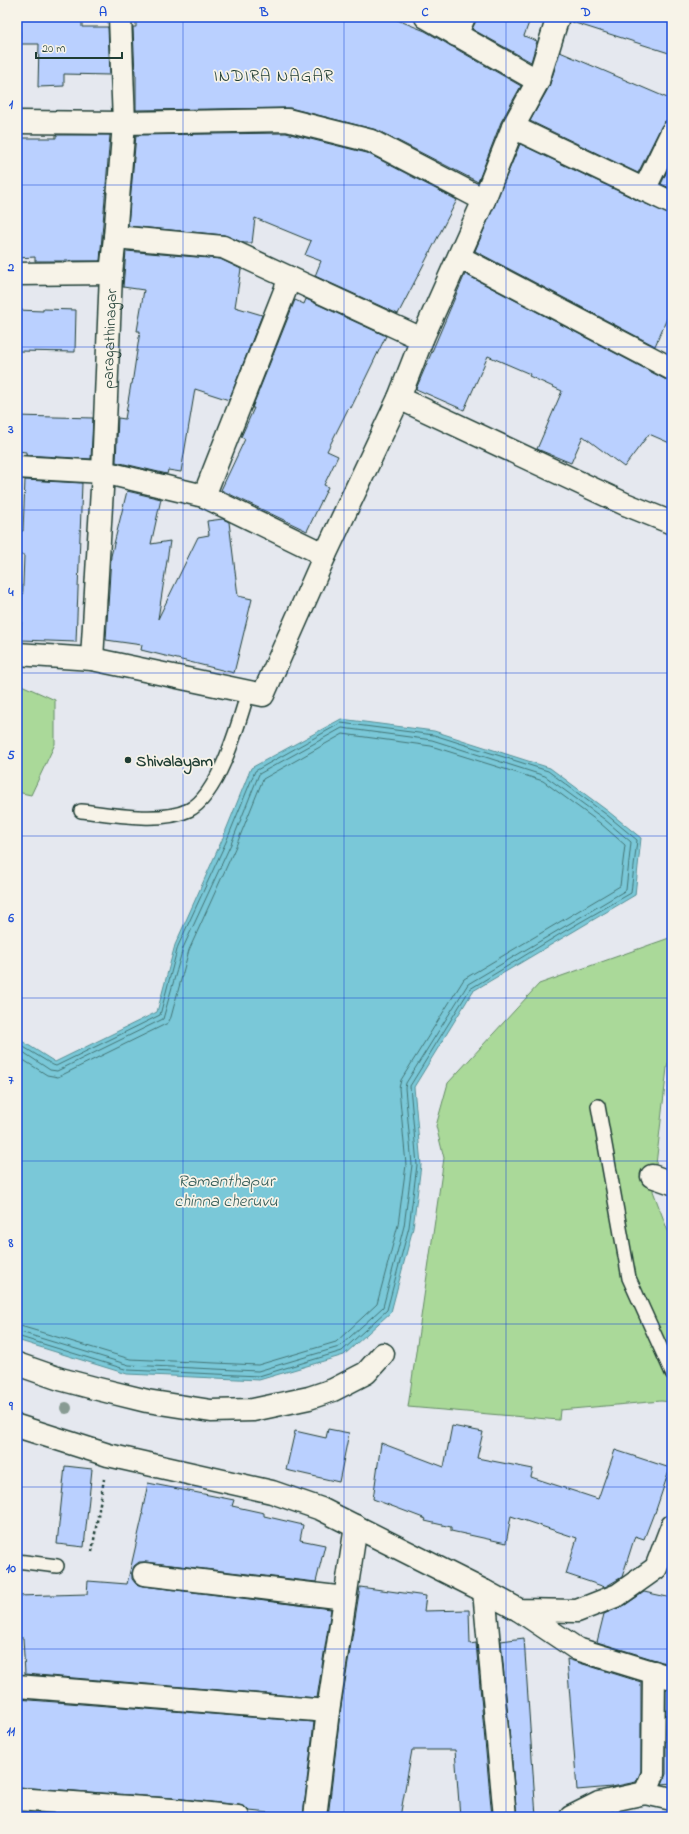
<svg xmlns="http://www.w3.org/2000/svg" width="689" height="1834" font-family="'Indie Flower',sans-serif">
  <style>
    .green { fill: #aad999; stroke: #648b66 }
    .water { fill: #7ac8d8; stroke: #569096 }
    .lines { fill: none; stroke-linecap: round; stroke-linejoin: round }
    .shore { stroke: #437576; stroke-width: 1 }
    .building { fill: #bad0ff; stroke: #1f3d34 }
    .lane-casing { stroke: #1f3d34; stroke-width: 16 }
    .street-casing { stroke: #1f3d34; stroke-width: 25 }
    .path { stroke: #1f3d34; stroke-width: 2.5; stroke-dasharray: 3 3; stroke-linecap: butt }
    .lane { stroke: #f7f3e8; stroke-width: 13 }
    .street { stroke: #f7f3e8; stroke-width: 22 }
    .tree { fill: #889b93 }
    .grid { fill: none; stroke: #1d4ed8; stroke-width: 1; stroke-opacity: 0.55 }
    .poi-dot { fill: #1f3d34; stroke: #f7f3e8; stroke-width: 1.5 }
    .labels { text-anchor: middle; stroke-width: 3.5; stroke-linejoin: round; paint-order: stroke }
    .street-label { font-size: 16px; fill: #1f3d34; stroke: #f7f3e8 }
    .poi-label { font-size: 16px; font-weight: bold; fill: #1f3d34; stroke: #f7f3e8; text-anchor: start }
    .neighbourhood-label { font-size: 17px; letter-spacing: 1px; fill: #1f3d34; stroke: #f7f3e8 }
    .water-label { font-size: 17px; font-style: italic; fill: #315955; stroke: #f7f3e8 }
    .neatline { fill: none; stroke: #1d4ed8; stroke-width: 1.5 }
    .grid-label { font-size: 13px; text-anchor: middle; font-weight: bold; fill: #1d4ed8 }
  </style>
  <rect width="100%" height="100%" fill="#e5e8ef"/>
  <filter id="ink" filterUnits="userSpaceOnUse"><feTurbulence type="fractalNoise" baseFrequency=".025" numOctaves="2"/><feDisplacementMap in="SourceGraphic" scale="8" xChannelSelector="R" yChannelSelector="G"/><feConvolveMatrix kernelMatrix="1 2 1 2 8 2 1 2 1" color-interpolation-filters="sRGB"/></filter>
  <g filter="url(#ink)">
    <!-- green -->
    <g class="green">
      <polygon points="17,683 55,700 55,744 31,795 17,792"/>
      <polygon points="672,937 672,1048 667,1068 653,1191 672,1242 672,1402 661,1401 560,1410 559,1420 408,1407 444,1158 436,1126 448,1083 539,984"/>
    </g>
    <!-- water -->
    <polygon class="water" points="341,719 434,731 550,768 609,812 641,838 635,895 473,991 414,1087 421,1165 413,1228 391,1312 344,1355 259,1380 127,1374 17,1340 17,1038 55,1062 157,1012 175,945 222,840 251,768"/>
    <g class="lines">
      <!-- shore -->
      <g class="shore">
        <polyline points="17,1043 53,1065 56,1066 160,1015 178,946 226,842 255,771 341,723 434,735 548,771 607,815 637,840 631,893 565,931 470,989 410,1086 417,1165 409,1227 387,1310 342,1351 259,1376 128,1370 17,1336"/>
        <polyline points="17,1048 50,1070 57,1071 163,1019 183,948 231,844 259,774 342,728 432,740 545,776 604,819 631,842 626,890 468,984 406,1083 405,1088 412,1165 404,1226 383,1307 339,1347 258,1371 129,1365 17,1331"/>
        <polyline points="17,1056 47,1075 58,1077 168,1023 171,1017 189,950 236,846 263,779 343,734 431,746 543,781 600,823 625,845 620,886 464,979 401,1080 399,1088 406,1165 398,1225 377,1304 336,1342 258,1365 130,1359 17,1325"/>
      </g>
    </g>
    <!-- building -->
    <g class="building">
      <polygon points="20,17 82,17 82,27 108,27 110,75 64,74 64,86 38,87 39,44 20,44"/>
      <polygon points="136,17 390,17 425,31 521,86 501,122 478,182 377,130 290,108 136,110 136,75 135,75 133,27 136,27"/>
      <polygon points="478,17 531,17 524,36 537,41 531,62 472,29"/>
      <polygon points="573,17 672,17 672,54 572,22"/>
      <polygon points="560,52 672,100 672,120 665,121 661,127 638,173 530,121 549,87"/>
      <polygon points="286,133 367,153 457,200 398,314 315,276 321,261 305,255 311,241 255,218 252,243 244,243 224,235 128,226 136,135"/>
      <polygon points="56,135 110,135 100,261 35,261 35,257 17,258 17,197 21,197 20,138 56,138"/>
      <polygon points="520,144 639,201 672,215 672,307 655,346 475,251"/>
      <polygon points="672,161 672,189 661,184"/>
      <polygon points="126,251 220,259 241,269 235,307 262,315 229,400 195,389 181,472 168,470 167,474 116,462 118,418 125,419 131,384 132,384 140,331 137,331 144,290 123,287"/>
      <polygon points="465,274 672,383 672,444 649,434 624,467 583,436 571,463 537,449 562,391 529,376 530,374 488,356 464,410 416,389"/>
      <polygon points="306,299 386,336 351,408 349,407 327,451 338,456 324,485 328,487 307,531 221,490 245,439 241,437 254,408 252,408 295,300 304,304"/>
      <polygon points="43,309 76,310 75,352 17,351 17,310 43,311"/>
      <polygon points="17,416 93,418 91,459 26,455 26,452 17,451"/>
      <polygon points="25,480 82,483 76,642 21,640 24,555 19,555 20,531 23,531"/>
      <polygon points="127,491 161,499 151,544 170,541 158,619 198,537 209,535 207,521 223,519 229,522 238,596 252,599 234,673 141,650 142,645 106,640 111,556"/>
      <polygon points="452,1426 483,1432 477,1458 533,1469 531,1477 598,1499 615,1450 670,1468 655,1513 654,1513 644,1539 635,1536 622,1577 605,1587 566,1574 577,1538 511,1516 506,1543 451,1531 451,1527 425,1521 426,1519 373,1499 381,1443 444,1467"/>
      <polygon points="328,1429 349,1433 339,1482 286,1470 295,1431 326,1438"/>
      <polygon points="65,1466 92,1469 84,1547 57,1544"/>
      <polygon points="148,1483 234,1500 232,1506 264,1513 264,1516 303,1525 300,1540 325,1545 316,1582 145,1562 139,1562 134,1566 132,1573 132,1579 136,1584 143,1586 331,1609 317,1698 25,1674 23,1638 17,1638 17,1596 87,1594 88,1581 127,1584 143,1514 142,1513"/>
      <polygon points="360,1587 426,1596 424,1611 469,1610 470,1644 476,1643 492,1817 460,1817 455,1750 412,1750 400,1817 328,1817 340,1713"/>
      <polygon points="644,1592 672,1598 672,1665 597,1642 604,1614 625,1605"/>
      <polygon points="524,1638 536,1817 517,1817 501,1641"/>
      <polygon points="567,1659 641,1682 641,1771 636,1782 612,1787 577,1790"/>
      <polygon points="666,1689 672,1690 672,1783 662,1784 666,1774"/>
      <polygon points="17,1699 314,1722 303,1816 249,1811 245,1807 239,1805 173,1798 17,1787"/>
      <polygon points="17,1812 94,1817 17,1817"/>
    </g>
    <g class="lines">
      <defs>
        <g id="lane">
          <path d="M81 811C112 814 160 824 189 810 219 795 239 722 248 692"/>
          <polyline points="598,1106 629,1278 672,1373"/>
          <polyline points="17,1561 57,1566"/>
        </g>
        <g id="street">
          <polyline points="426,17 538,81"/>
          <polyline points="456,35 464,17"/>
          <polyline points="17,122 124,123 287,120 371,141 484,200"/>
          <polyline points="513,127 672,203"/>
          <polyline points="644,190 672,132"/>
          <polyline points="115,237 223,247 290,278"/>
          <polyline points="459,257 672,369"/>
          <polyline points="17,274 111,273"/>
          <polyline points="399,398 625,504 672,523"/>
          <polyline points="17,467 103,472 204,496 325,555"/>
          <polyline points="204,496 290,278 422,339"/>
          <polyline points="17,654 92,659 263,695 325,555 399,398 422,339 484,200 513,127 538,81 558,17"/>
          <path id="s1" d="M92 659 103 472 111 273 115 237 124 123 120 17"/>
          <polyline points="652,1176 672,1183"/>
          <polyline points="17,1364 60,1379 98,1389 147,1401 211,1411 253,1410 309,1398 333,1390 366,1373 383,1354"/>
          <polyline points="17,1426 108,1455 272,1492 321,1509 484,1591 519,1610 577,1611 618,1595 656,1568 672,1526"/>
          <polyline points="144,1574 345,1598"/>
          <polyline points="484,1591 505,1817"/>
          <polyline points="519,1610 577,1649 672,1678"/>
          <polyline points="17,1686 328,1711"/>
          <polyline points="645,1793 653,1774 654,1672"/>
          <polyline points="17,1799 172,1810 238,1817"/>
          <polyline points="315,1817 328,1711 356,1526"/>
          <polyline points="571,1817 599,1803 645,1793 672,1799"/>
        </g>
      </defs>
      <!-- lane casing -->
      <use href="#lane" class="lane-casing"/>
      <!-- street casing -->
      <use href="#street" class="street-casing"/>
      <!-- path -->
      <polyline class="path" points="92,1552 104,1479"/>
      <!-- lane -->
      <use href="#lane" class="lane"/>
      <!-- street -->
      <use href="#street" class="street"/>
    </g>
    <!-- trees -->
    <circle class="tree" cx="66" cy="1408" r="6"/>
  </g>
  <!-- grid -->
  <path class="grid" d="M183 17V1817M344 17V1817M506 17V1817M17 185H672M17 347H672M17 510H672M17 673H672M17 836H672M17 998H672M17 1161H672M17 1324H672M17 1487H672M17 1649H672"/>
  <!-- markers -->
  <circle class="poi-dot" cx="128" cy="760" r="4"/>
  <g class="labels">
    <!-- street labels -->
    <g class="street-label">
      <text dy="6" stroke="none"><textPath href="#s1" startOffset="321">paragathinagar</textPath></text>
    </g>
    <!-- poi labels -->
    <g class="poi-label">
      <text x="136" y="766">Shivalayam</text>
    </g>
    <!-- neighbourhood labels -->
    <g class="neighbourhood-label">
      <text x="274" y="81">INDIRA NAGAR</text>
    </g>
    <!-- water labels -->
    <g class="water-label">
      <text x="226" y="1186">Ramanthapur<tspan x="226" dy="20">chinna cheruvu</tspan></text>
    </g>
  </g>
  <!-- margin -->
  <rect width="689" height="1834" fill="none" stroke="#f7f3e8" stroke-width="44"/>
  <!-- scale -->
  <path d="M36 52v6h86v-6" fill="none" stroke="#1f3d34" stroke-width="2"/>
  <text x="42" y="52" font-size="12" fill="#1f3d34" stroke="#f7f3e8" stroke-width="3" paint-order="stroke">20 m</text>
  <rect x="22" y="22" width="645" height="1790" class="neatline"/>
  <g class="grid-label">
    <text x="103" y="16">A</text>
    <text x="264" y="16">B</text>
    <text x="425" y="16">C</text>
    <text x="586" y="16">D</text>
    <text x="11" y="108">1</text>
    <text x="11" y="271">2</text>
    <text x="11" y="433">3</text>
    <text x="11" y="596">4</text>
    <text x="11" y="759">5</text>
    <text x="11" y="922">6</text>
    <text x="11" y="1084">7</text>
    <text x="11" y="1247">8</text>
    <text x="11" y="1410">9</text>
    <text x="11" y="1572">10</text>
    <text x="11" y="1735">11</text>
  </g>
</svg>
